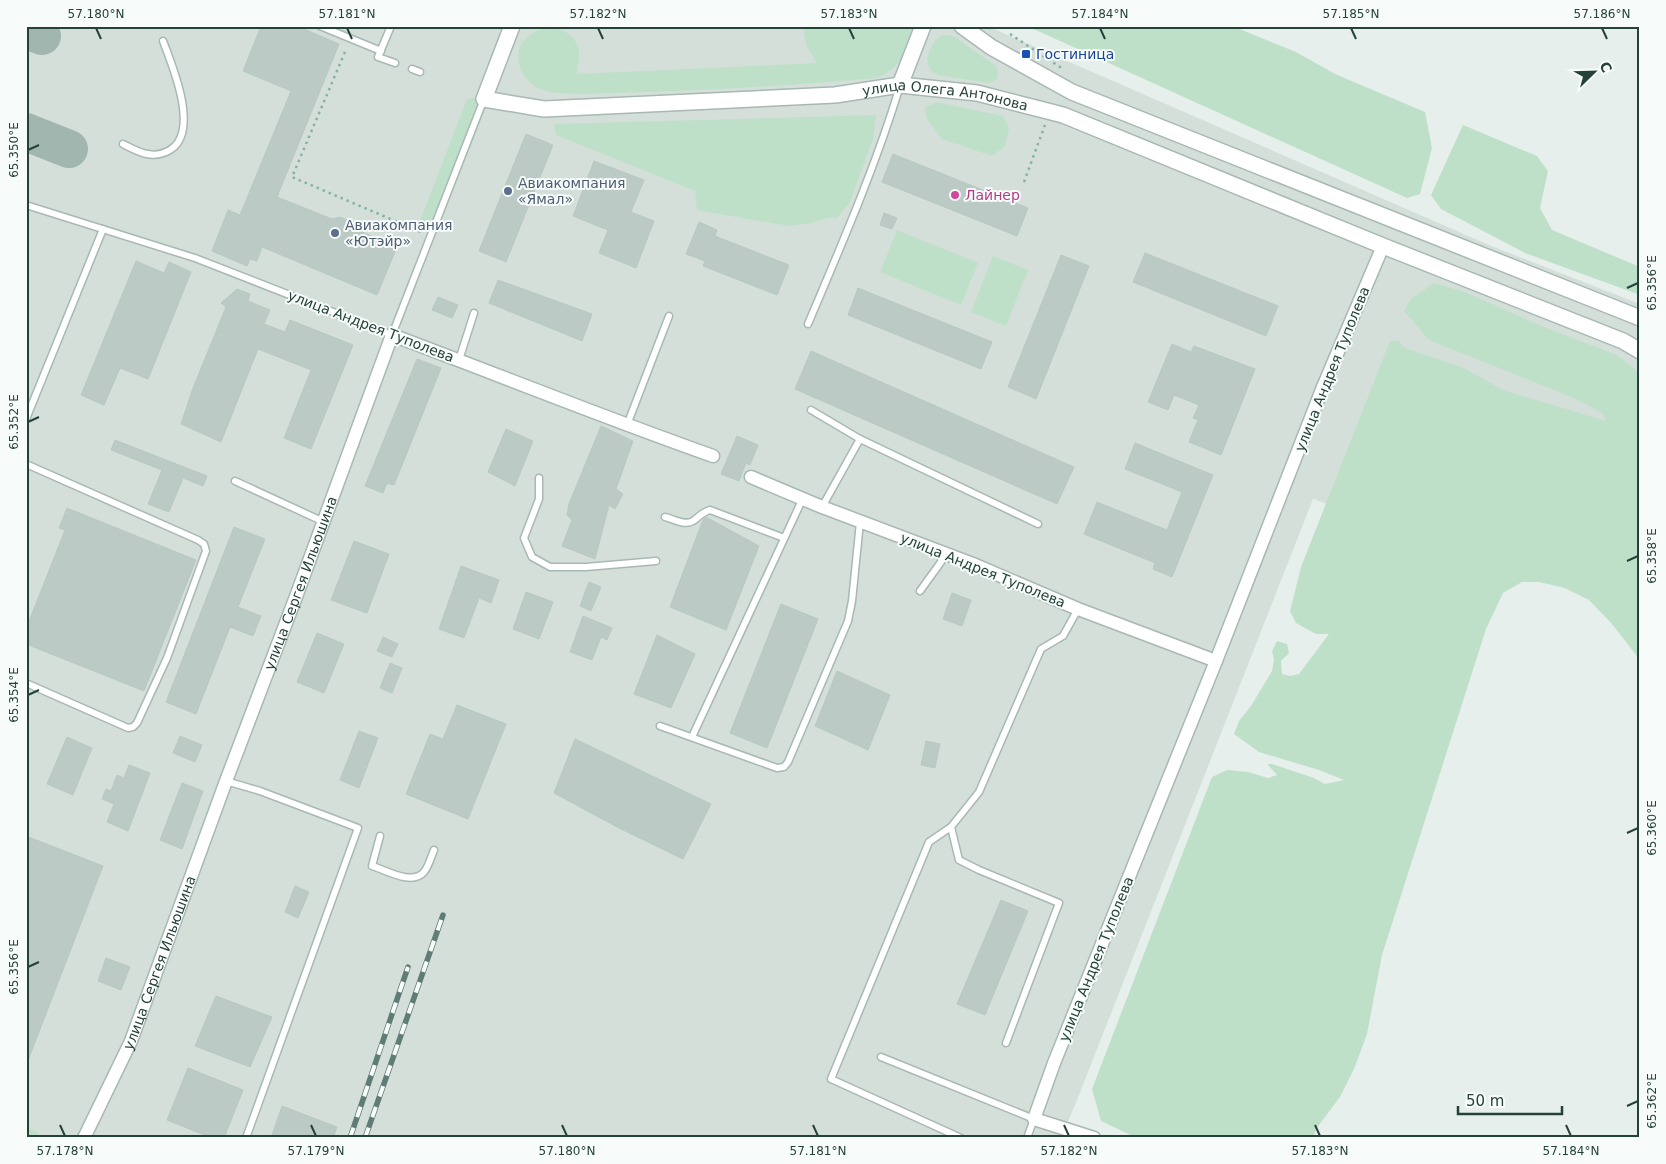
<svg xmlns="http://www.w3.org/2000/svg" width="1666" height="1164" font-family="'DejaVu Sans',sans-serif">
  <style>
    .built { fill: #d4dfda }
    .green { fill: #bfe0c8 }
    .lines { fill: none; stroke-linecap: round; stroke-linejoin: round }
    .taxiway { stroke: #a2b6b0; stroke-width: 38 }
    .building { fill: #bbcac4; stroke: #b8c9c2 }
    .service-casing { stroke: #a8b8b2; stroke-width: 9 }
    .minor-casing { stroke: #a8b8b2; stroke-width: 15 }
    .tertiary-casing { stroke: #a8b8b2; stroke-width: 18 }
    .path { stroke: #86b3a5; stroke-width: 2.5; stroke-dasharray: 2.5 4; stroke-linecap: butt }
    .service { stroke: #fff; stroke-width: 6 }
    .minor { stroke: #fff; stroke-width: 12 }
    .tertiary { stroke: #fff; stroke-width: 15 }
    .rail-casing { stroke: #5f7d75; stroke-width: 5.5 }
    .rail { stroke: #f7fbf9; stroke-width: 4; stroke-dasharray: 11; stroke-linecap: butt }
    .ticks { fill: none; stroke: #24423a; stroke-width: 2 }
    .transit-dot { fill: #1a4fb4; stroke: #f7fbf9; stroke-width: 2 }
    .service-dot { fill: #5c6f8a; stroke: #f7fbf9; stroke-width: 2 }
    .hotel-dot { fill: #d1479c; stroke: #f7fbf9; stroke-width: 2 }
    .labels { text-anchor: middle; stroke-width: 4; stroke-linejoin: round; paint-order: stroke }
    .transit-label { font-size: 14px; fill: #164399; stroke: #f7fbf9; text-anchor: start }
    .street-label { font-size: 14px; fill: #24423a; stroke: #f7fbf9 }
    .service-label { font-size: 14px; fill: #4e5e75; stroke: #f7fbf9; text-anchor: start }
    .hotel-label { font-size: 14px; fill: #b23c85; stroke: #f7fbf9; text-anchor: start }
    .neatline { fill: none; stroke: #24423a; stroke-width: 2 }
    .ticks-label { font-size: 12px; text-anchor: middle; fill: #24423a }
  </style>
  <rect width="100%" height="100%" fill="#e6efeb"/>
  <!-- built -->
  <polygon class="built" points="26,26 987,26 1489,245 1640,304 1640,615 1313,499 1077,1100 1061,1138 26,1138"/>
  <!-- green -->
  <g class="green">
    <path d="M803 26H914C912 49 898 70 876 78 788 86 700 91 611 93 594 94 563 95 547 91 536 89 526 81 521 70 504 28 571 11 579 51 580 59 577 67 577 74L817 63 806 45Z"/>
    <polygon points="1027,26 1232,26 1296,52 1335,74 1425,112 1432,148 1420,194 1407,198"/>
    <path d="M943 35H949L955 37 996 66 998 70 997 79 989 83 938 75C919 68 929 41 943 35Z"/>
    <polygon points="475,98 478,100 433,226 420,221 467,99"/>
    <polygon points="936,102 1003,116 1009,129 1005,146 992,156 942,139 927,119 925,108"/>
    <polygon points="876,115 873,139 850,202 837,218 828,218 812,223 789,226 697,210 695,191 556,135 554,124"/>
    <polygon points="1463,125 1537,156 1548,171 1540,208 1552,230 1640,267 1640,295 1525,253 1441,209 1431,195"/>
    <polygon points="897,230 978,263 961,305 880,272"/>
    <polygon points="993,256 1028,270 1006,326 971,312"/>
    <polygon points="1434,283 1465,292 1544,327 1617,355 1640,373 1640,660 1612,624 1589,600 1565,588 1539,582 1522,582 1503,593 1486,629 1382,955 1367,1034 1354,1069 1340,1097 1316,1129 1313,1138 1137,1138 1101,1121 1092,1089 1212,777 1227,770 1248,772 1268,778 1277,775 1267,764 1272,764 1314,778 1325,784 1344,780 1319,770 1259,752 1234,734 1239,721 1251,706 1272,671 1274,659 1272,651 1277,641 1287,644 1289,653 1281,661 1282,674 1290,676 1299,674 1329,634 1316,634 1296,623 1290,611 1301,567 1390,341 1399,341 1405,348 1462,367 1503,390 1606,421 1602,413 1574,398 1429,340 1404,311 1412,298"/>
    <polygon points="26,1128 38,1132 40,1138 26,1138"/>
  </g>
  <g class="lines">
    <!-- taxiway -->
    <g class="taxiway">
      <polyline points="26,30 42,36"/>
      <polyline points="26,132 69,149"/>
    </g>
  </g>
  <!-- building -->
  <g class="building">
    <polygon points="261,26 297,26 339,44 277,197 332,219 340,217 349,221 355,229 397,247 377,295 262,247 257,261 250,259 247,266 212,251 228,210 240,215 291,91 243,71"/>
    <polygon points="526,134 553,145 506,262 479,251"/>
    <polygon points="893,154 1028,208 1017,236 882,182"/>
    <polygon points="594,161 644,180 631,212 654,221 636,268 599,253 608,230 573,216"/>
    <polygon points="884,213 897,218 892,229 880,225"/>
    <polygon points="699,222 717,230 715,236 789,265 777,295 703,266 705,261 686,254"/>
    <polygon points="1145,253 1278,306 1266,336 1133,282"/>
    <polygon points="1061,255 1089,266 1036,399 1008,387"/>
    <polygon points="136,261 164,273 169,262 191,272 148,379 120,368 104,405 81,395"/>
    <polygon points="498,280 592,314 582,341 489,303"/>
    <polygon points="858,288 992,342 981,369 848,315"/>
    <polygon points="237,289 250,294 248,301 270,310 264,324 285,332 290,320 353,345 311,449 284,438 311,370 258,349 221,442 181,424 193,388 226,307 221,303"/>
    <polygon points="438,297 458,305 452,318 432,310"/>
    <polygon points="1172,344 1191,352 1194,346 1255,369 1221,455 1189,442 1198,420 1193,418 1199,405 1174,395 1168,410 1148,402"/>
    <polygon points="811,351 1074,467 1057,504 795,389"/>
    <polygon points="417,359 441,368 394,485 387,483 383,493 365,486"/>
    <polygon points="601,426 633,441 616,489 623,494 615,509 609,505 595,559 562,546 572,520 567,515 569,504"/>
    <polygon points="506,429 533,441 515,486 488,472"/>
    <polygon points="737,436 758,445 750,465 746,463 739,481 721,474"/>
    <polygon points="115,440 207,476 203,486 183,478 169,512 148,504 162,470 111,450"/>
    <polygon points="1135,443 1213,475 1172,577 1153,569 1155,563 1084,534 1097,502 1167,530 1182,492 1125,469"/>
    <polygon points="67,508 196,560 144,691 26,644 26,629 65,530 59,528"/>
    <polygon points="706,517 759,546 726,630 670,607 703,520"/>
    <polygon points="234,527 265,539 238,607 261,616 253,636 230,627 196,714 166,702"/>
    <polygon points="354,541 389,554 367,613 331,600"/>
    <polygon points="461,566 499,580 491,603 479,598 464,638 439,629"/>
    <polygon points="589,582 601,587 591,611 580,606"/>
    <polygon points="526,592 553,602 539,639 513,629"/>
    <polygon points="952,593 971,600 962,626 943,619"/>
    <polygon points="781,604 818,619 767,748 730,733"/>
    <polygon points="583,616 612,628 607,640 601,637 592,660 570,652"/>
    <polygon points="317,633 344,644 324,693 297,682"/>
    <polygon points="657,635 695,654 671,708 634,694"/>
    <polygon points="383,637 398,644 392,657 377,651"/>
    <polygon points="390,663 402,668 392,693 380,688"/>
    <polygon points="837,671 890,695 868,750 815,726"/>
    <polygon points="457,705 506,724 468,819 406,794 430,734 443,739"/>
    <polygon points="359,731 378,738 359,788 340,780"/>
    <polygon points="180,736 202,745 195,762 173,753"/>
    <polygon points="67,737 92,748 73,795 47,784"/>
    <polygon points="575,739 711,804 683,859 621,829 554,793"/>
    <polygon points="926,741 940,744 935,768 921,765"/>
    <polygon points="129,765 150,773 128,831 107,822 114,804 102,799 106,789 111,791 117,775 124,778"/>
    <polygon points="182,783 203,791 182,849 160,840"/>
    <polygon points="26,836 103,866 27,1063 26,1063"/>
    <polygon points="295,886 309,892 298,918 285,912"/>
    <polygon points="1001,900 1028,911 985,1015 957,1004"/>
    <polygon points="106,958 130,967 121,990 98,981"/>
    <polygon points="216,996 272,1017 250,1067 195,1046"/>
    <polygon points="188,1068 243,1090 224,1138 212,1138 167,1120"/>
    <polygon points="282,1106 337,1127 333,1138 271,1138"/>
  </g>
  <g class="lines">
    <defs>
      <g id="service">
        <polyline points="320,26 381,51"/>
        <polyline points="391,26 378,57 395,63"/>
        <polyline points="412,69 420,72"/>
        <path d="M123 144C138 152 153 160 170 150 200 132 173 67 163 41"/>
        <polyline points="26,205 195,258 392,335 484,99"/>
        <path d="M808 324C841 246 875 168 900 86"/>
        <polyline points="459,360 474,313"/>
        <polyline points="811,410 860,439 1038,524"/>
        <polyline points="26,419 103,229"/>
        <polyline points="627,425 669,316"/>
        <polyline points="26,464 198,540 204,544 206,551 167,658 137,723 133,727 128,728 26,683"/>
        <polyline points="539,478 539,499 524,538 532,557 550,567 586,567 656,561"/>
        <polyline points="235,481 324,522"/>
        <polyline points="822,507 860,439"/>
        <path d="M665 517C673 519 685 526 693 521 699 517 702 512 710 510L784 538"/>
        <polyline points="920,591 941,562 942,552"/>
        <polyline points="660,726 777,768 784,767 788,762 848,621 852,601 860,522"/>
        <polyline points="692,737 803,498"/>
        <polyline points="226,781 260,791 358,828 246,1138"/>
        <polyline points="951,827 929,842 831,1079 961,1138"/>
        <path d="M380 836 372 866C386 870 412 886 424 872 429 866 431 857 434 850"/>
        <polyline points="1006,1043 1059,903 979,870 959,860 951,827 979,792 1041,649 1063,636 1078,609"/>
        <polyline points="881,1057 1034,1119 1027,1138"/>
      </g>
      <g id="minor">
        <polyline points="751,477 822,507 973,564 1078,609 1216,661"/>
        <path id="s1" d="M84 1138 131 1041 226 781 297 594 392 335C499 375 605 418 713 456"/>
        <polyline points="1094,1138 1034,1119 1054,1063 1216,661 1323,387 1383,246"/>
      </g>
      <g id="tertiary">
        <path id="s2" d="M512 26 484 99 544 109 835 95 900 85 977 93 1063 115 1383 246 1623 341 1640 351"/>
        <polyline points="962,26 991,47 1072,92 1640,318"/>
        <polyline points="900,85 923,26"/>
      </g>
    </defs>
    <!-- service casing -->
    <use href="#service" class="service-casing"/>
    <!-- minor casing -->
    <use href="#minor" class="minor-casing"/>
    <!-- tertiary casing -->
    <use href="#tertiary" class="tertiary-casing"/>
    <!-- path -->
    <g class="path">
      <polyline points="1010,34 1063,69"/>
      <polyline points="345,52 292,177 421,232"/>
      <polyline points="1024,182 1045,125"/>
    </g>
    <!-- service -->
    <use href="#service" class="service"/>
    <!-- minor -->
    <use href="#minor" class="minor"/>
    <!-- tertiary -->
    <use href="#tertiary" class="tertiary"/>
    <defs>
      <g id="rail">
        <polyline points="350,1138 408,967"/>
        <polyline points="365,1138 443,915"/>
      </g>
    </defs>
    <!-- rail casing -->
    <use href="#rail" class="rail-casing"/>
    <!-- rail -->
    <use href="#rail" class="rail"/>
  </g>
  <!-- ticks -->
  <path class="ticks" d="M96 28 101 39M347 28 352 39M598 28 603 39M849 28 854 39M1100 28 1105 39M1351 28 1356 39M1602 28 1607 39M28 150 39 145M1627 288 1638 283M28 422 39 417M1627 561 1638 556M28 695 39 690M1627 833 1638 828M28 967 39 962M1627 1106 1638 1101M60 1125 65 1136M311 1125 316 1136M562 1125 567 1136M813 1125 818 1136M1064 1125 1069 1136M1315 1125 1320 1136M1566 1125 1571 1136"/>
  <!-- markers -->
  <rect class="transit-dot" x="1021" y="49" width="10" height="10" rx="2.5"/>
  <g class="service-dot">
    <circle cx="508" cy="191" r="5"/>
    <circle cx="335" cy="233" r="5"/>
  </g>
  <circle class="hotel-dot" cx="955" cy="195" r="5"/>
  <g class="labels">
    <!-- transit labels -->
    <g class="transit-label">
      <text x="1036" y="59">Гостиница</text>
    </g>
    <!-- street labels -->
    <g class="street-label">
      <text dy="5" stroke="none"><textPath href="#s2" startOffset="542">улица Олега Антонова</textPath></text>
      <text transform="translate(371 326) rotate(21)" y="5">улица Андрея Туполева</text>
      <text transform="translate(1332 369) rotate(-68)" y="5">улица Андрея Туполева</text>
      <text transform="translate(983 570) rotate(22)" y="5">улица Андрея Туполева</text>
      <text dy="5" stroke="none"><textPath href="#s1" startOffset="596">улица Сергея Ильюшина</textPath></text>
      <text transform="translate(1096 959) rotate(-68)" y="5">улица Андрея Туполева</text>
      <text dy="5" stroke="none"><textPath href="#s1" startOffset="191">улица Сергея Ильюшина</textPath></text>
    </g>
    <!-- service labels -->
    <g class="service-label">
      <text x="518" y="188">Авиакомпания<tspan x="518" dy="16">«Ямал»</tspan></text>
      <text x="345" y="230">Авиакомпания<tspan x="345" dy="16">«Ютэйр»</tspan></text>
    </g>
    <!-- hotel labels -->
    <g class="hotel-label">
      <text x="965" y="200">Лайнер</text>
    </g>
  </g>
  <!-- border -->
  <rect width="1666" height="1164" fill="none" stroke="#f7fbf9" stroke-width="55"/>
  <!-- north arrow -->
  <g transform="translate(1594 72) rotate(67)" stroke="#f7fbf9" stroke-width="4" paint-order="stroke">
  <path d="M0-4L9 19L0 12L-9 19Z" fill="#24423a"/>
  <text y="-8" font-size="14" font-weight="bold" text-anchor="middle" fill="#24423a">С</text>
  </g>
  <!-- scale -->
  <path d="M1458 1106v8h104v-8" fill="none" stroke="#24423a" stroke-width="2.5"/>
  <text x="1466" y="1106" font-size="15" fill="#24423a" stroke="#f7fbf9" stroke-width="4" paint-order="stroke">50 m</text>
  <rect x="28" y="28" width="1610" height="1108" class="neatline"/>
  <g class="ticks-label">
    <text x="96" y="18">57.180°N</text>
    <text x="347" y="18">57.181°N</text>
    <text x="598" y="18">57.182°N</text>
    <text x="849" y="18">57.183°N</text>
    <text x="1100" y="18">57.184°N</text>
    <text x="1351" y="18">57.185°N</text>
    <text x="1602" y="18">57.186°N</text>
    <text transform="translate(14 150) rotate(-90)" y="4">65.350°E</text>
    <text transform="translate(1652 283) rotate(-90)" y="4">65.356°E</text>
    <text transform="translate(14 422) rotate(-90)" y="4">65.352°E</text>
    <text transform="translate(1652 556) rotate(-90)" y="4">65.358°E</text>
    <text transform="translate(14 695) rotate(-90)" y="4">65.354°E</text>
    <text transform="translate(1652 828) rotate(-90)" y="4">65.360°E</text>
    <text transform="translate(14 967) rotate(-90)" y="4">65.356°E</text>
    <text transform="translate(1652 1101) rotate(-90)" y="4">65.362°E</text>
    <text x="65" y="1155">57.178°N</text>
    <text x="316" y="1155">57.179°N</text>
    <text x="567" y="1155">57.180°N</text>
    <text x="818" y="1155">57.181°N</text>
    <text x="1069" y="1155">57.182°N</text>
    <text x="1320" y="1155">57.183°N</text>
    <text x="1571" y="1155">57.184°N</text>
  </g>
</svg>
